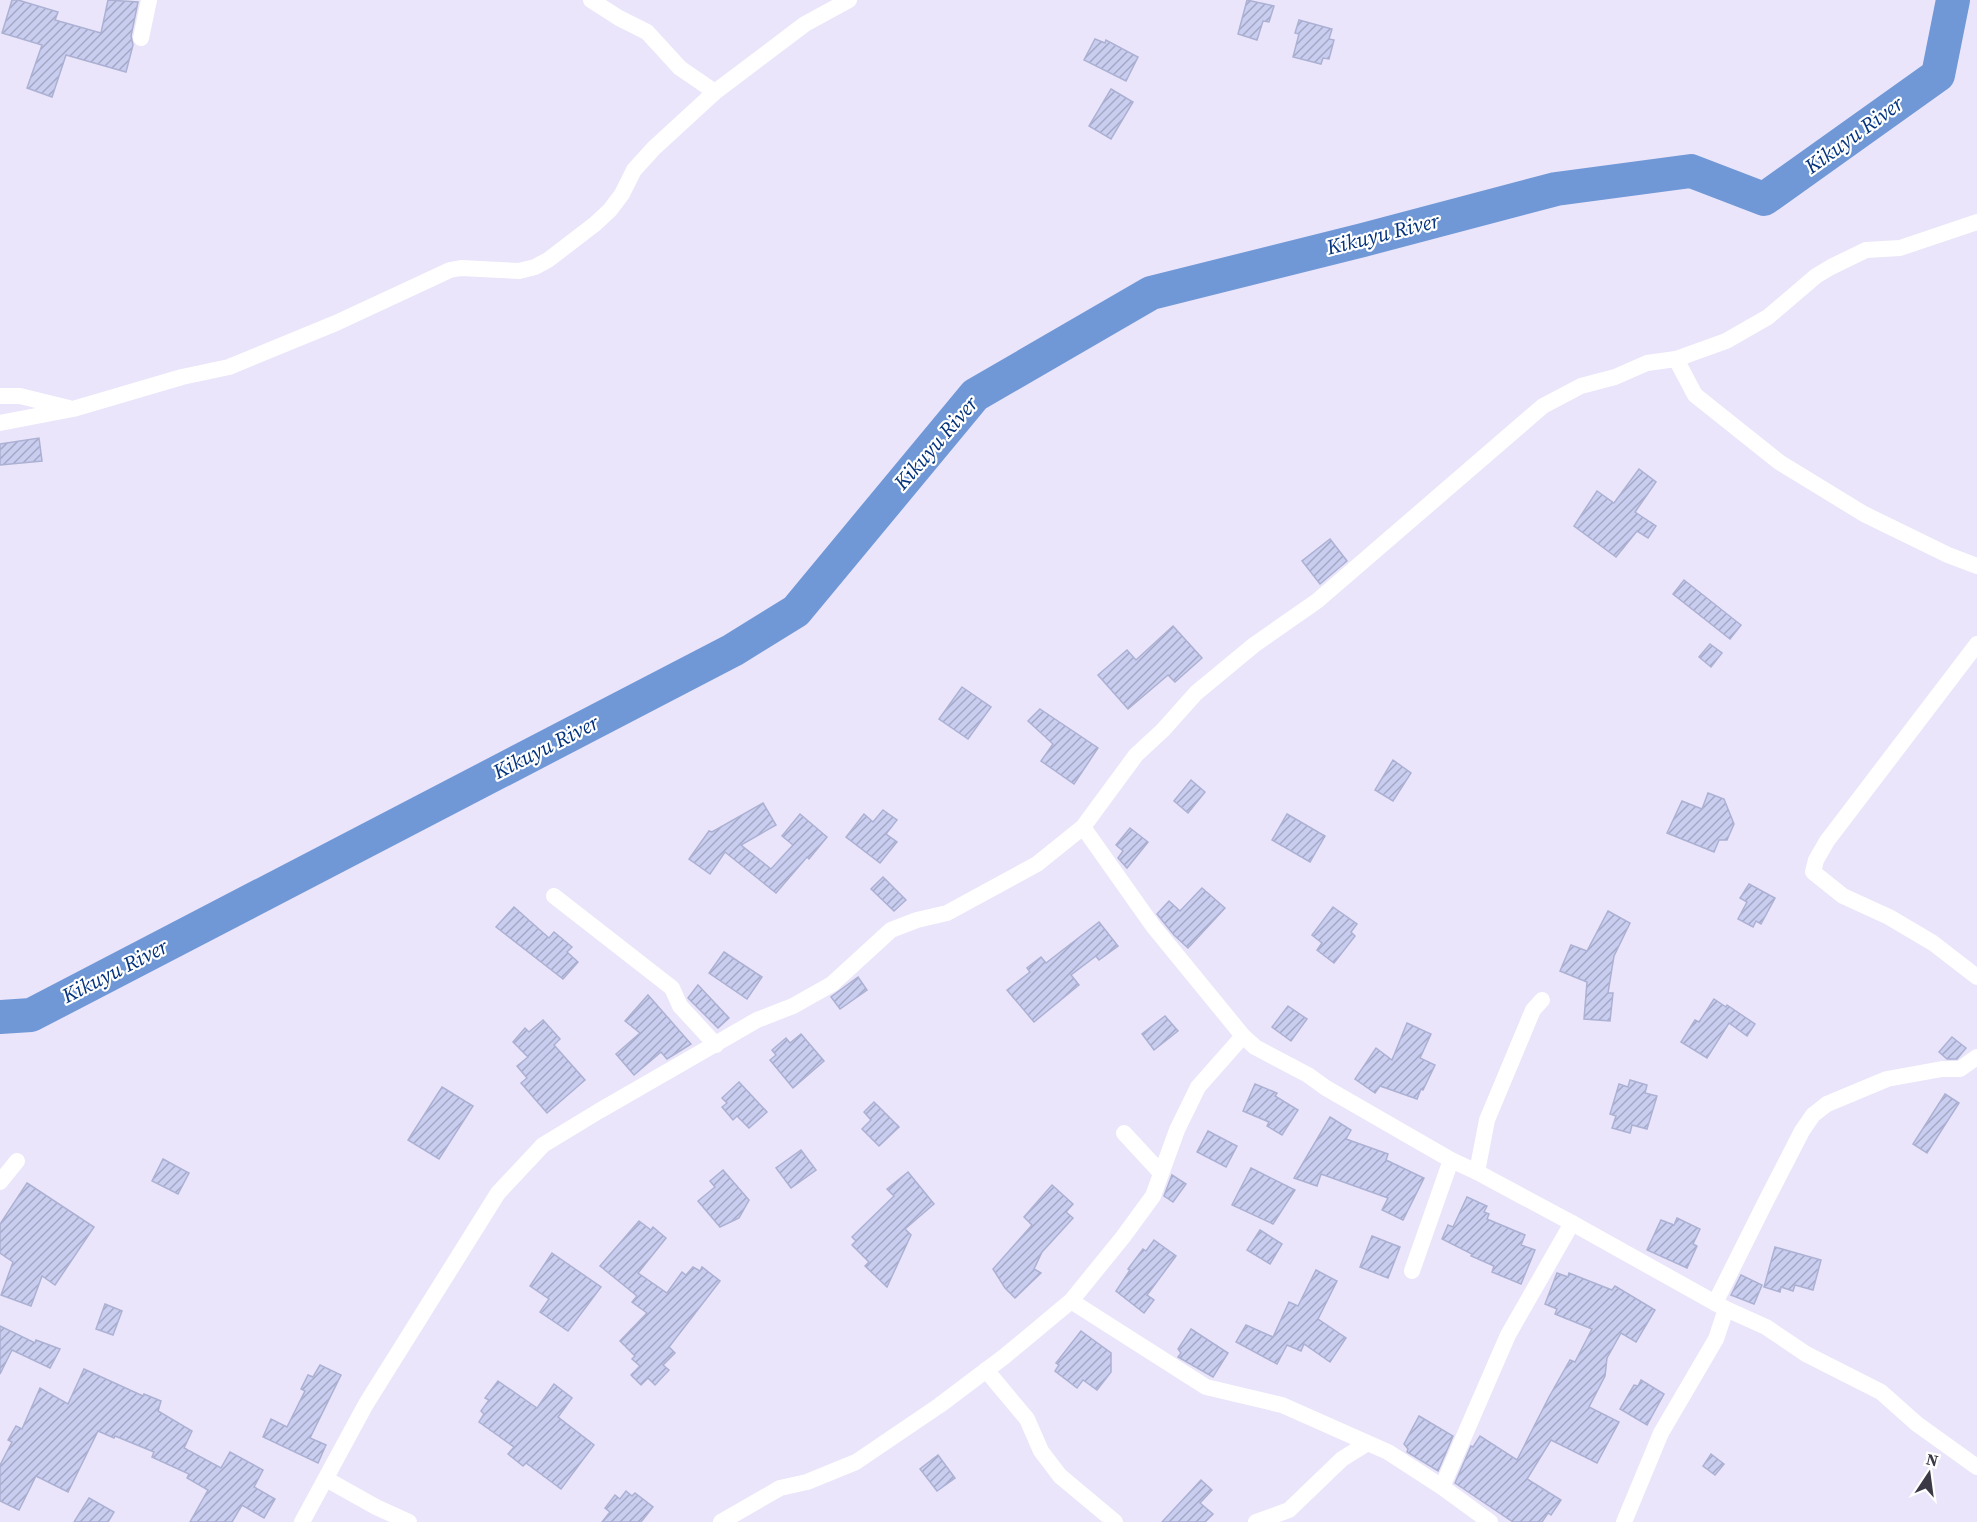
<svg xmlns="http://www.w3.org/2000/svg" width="1977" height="1522" font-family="'Source Serif 4',serif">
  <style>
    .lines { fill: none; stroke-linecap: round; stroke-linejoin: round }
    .river { stroke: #7098d7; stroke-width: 34 }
    .building { fill: url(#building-hatch); stroke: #acb1d3; stroke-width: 1.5 }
    .minor { stroke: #fff; stroke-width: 16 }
    .labels { text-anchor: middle; stroke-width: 4.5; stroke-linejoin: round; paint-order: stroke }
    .water-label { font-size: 21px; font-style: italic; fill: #03337d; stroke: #fff }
  </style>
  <defs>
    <pattern id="building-hatch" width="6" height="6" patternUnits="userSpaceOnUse" patternTransform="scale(1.5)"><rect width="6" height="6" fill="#c9cef1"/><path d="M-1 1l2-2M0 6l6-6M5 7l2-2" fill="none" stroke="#a4a8c5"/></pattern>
  </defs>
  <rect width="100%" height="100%" fill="#eae5fa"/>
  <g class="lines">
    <!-- river -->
    <polyline class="river" points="0,1017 31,1015 733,650 796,611 975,395 1151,293 1363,240 1556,189 1691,171 1764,199 1938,75 1953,0"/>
  </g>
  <!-- building -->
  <g class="building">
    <polygon points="12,0 18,0 58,12 55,20 101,33 108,0 138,2 131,36 133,45 126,72 66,55 52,97 27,88 42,45 2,33"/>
    <polygon points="1247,0 1274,6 1269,22 1263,21 1257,40 1238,34"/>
    <polygon points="1299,20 1332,29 1329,39 1334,40 1329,59 1323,58 1321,64 1293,57 1299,34 1295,33"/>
    <polygon points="1095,39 1105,43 1106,40 1138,57 1126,81 1084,60"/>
    <polygon points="1111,89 1133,102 1111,139 1089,126"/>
    <polygon points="39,438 42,461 0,465 0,444"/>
    <polygon points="1639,469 1656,482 1635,512 1656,526 1648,538 1637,531 1616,557 1574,526 1597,491 1614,503"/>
    <polygon points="1330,539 1347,561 1320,584 1302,561"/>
    <polygon points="1684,580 1741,625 1730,639 1673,594"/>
    <polygon points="1173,626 1202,658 1175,682 1168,675 1128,709 1098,675 1127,650 1136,660"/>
    <polygon points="1710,644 1722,653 1711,667 1699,657"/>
    <polygon points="962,687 991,707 968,739 939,719"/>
    <polygon points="1040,709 1098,748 1074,784 1041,761 1053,744 1028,721"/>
    <polygon points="1393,760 1411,773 1393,801 1375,790"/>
    <polygon points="1191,780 1205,792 1188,813 1174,801"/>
    <polygon points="1708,793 1724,799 1734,824 1727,840 1719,840 1714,852 1667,833 1682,801 1702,809"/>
    <polygon points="763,803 776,825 741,845 771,869 793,845 782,836 800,814 827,837 809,859 807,857 776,893 725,852 710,874 689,859 709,831 712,832"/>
    <polygon points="883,810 897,820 886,834 897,842 880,863 846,837 864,814 873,822"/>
    <polygon points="1287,814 1325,836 1310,862 1272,840"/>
    <polygon points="1130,828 1148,842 1127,868 1118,858 1123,851 1116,845"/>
    <polygon points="883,877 906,900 894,911 871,889"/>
    <polygon points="1749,884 1775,898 1761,924 1756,921 1753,927 1738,919 1747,902 1740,898"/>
    <polygon points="1202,888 1225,908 1188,948 1174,935 1157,914 1169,901 1180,911"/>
    <polygon points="514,907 549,938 554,932 572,947 567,952 578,962 563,979 496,927"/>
    <polygon points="1333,907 1357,924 1351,932 1355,936 1334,963 1317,950 1322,943 1312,935"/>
    <polygon points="1608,911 1630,923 1614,956 1608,993 1613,993 1610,1021 1584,1019 1587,982 1560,971 1571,945 1587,951"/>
    <polygon points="1099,922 1118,946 1099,960 1096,956 1071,975 1079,985 1034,1022 1007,990 1030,972 1027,968 1041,957 1046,963"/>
    <polygon points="724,952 762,977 747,999 709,973"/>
    <polygon points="858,977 867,990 840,1009 831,997"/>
    <polygon points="698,985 729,1018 718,1028 688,998"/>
    <polygon points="648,995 691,1044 667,1059 661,1052 634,1075 616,1054 640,1033 625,1021"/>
    <polygon points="1714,999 1726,1007 1727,1005 1755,1024 1747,1036 1729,1023 1707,1058 1681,1042 1695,1020 1699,1022"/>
    <polygon points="1288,1006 1307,1019 1291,1041 1272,1027"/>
    <polygon points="1165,1016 1178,1031 1154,1050 1142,1034"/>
    <polygon points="543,1020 560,1039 554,1045 585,1080 547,1113 521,1083 527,1078 517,1066 528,1057 513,1042 525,1028 529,1032"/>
    <polygon points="1407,1023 1431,1034 1420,1058 1435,1065 1423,1090 1421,1089 1417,1099 1380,1086 1375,1093 1355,1079 1376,1048 1392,1060"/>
    <polygon points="801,1034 824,1061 793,1088 770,1060 776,1055 772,1050 786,1038 790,1043"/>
    <polygon points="1952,1037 1966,1048 1957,1059 1947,1059 1939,1052"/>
    <polygon points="1630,1080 1647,1085 1645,1093 1657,1096 1647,1129 1632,1125 1630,1133 1612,1128 1616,1116 1610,1114 1619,1084 1628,1087"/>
    <polygon points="739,1082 767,1112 749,1128 737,1116 733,1120 722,1107 727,1103 722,1098"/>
    <polygon points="1255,1084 1277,1093 1275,1096 1298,1110 1282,1135 1267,1126 1269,1122 1243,1111"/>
    <polygon points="442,1087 473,1106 439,1159 408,1140"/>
    <polygon points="1945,1094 1959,1103 1927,1153 1913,1144"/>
    <polygon points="874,1102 899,1127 879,1146 862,1129 871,1120 864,1112"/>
    <polygon points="1330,1117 1351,1130 1346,1139 1388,1154 1386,1160 1424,1178 1403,1220 1382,1210 1388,1198 1321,1174 1317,1186 1294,1178"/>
    <polygon points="1208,1131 1237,1146 1226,1167 1197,1152"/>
    <polygon points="801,1150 816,1170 791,1188 776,1168"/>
    <polygon points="163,1159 189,1173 178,1194 152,1181"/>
    <polygon points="1251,1168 1295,1190 1273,1224 1232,1205"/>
    <polygon points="723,1170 749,1200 739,1218 720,1227 698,1201 715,1187 710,1181"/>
    <polygon points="908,1172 934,1204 905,1229 911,1235 887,1287 865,1266 869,1262 852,1245 856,1241 852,1237 894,1196 887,1189"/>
    <polygon points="1172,1175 1186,1184 1173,1202 1164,1196"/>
    <polygon points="27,1183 94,1227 55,1285 42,1276 31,1306 1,1295 13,1262 0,1253 0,1224"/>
    <polygon points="1052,1185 1073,1204 1066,1212 1073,1218 1042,1252 1034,1269 1041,1273 1015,1298 1005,1288 993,1269 1032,1225 1024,1217"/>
    <polygon points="1467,1197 1487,1206 1484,1212 1489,1214 1487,1219 1525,1235 1521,1245 1535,1250 1521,1284 1492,1272 1494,1266 1471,1256 1472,1254 1442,1239 1448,1225 1453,1227"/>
    <polygon points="1677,1218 1700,1229 1693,1244 1697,1246 1687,1268 1647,1250 1661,1220 1674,1225"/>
    <polygon points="639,1221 651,1230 653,1227 666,1238 638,1273 667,1293 682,1272 686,1275 693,1267 700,1271 702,1267 720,1281 669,1347 675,1353 663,1365 669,1370 655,1385 648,1378 641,1385 631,1375 640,1366 632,1359 635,1356 620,1341 647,1313 632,1302 637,1296 600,1266"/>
    <polygon points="1260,1230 1282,1244 1270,1264 1247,1250"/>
    <polygon points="1372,1236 1400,1247 1388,1278 1360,1267"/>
    <polygon points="1154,1240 1176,1256 1147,1295 1154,1300 1144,1313 1116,1291 1130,1270 1128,1269 1143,1249 1146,1251"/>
    <polygon points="1775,1247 1821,1260 1813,1290 1795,1285 1793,1291 1781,1287 1780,1292 1764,1287"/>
    <polygon points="552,1253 601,1287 568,1331 540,1312 549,1299 530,1286"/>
    <polygon points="1316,1270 1337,1281 1318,1319 1346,1338 1330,1362 1304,1344 1301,1351 1287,1345 1277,1364 1236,1342 1246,1325 1273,1337 1289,1302 1298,1306"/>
    <polygon points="1557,1273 1568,1277 1569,1273 1612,1290 1615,1286 1655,1310 1636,1342 1621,1333 1607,1358 1605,1376 1589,1407 1619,1422 1597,1463 1551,1440 1527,1479 1561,1500 1551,1515 1548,1513 1542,1522 1513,1522 1455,1483 1471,1446 1473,1447 1480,1436 1517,1460 1549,1397 1570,1360 1575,1362 1592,1329 1555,1314 1557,1309 1545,1304"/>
    <polygon points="1741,1275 1762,1285 1754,1304 1731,1295"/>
    <polygon points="105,1304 122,1311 113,1335 96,1329"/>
    <polygon points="0,1326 35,1343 36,1340 60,1349 50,1368 12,1350 0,1374"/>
    <polygon points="1191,1329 1228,1353 1213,1377 1178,1357 1181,1353 1178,1349"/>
    <polygon points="1081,1331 1111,1353 1111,1372 1097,1390 1083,1380 1077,1388 1055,1371 1059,1365 1056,1363"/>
    <polygon points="320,1365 341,1375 310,1438 326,1445 318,1463 263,1437 271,1419 287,1427 305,1391 301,1389 308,1375 313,1377"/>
    <polygon points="84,1369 143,1396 144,1394 161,1401 158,1411 192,1431 184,1448 221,1468 230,1452 263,1470 254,1487 275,1499 264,1518 242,1505 232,1522 190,1522 208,1490 187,1478 189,1474 152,1457 154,1452 115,1436 114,1438 98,1431 68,1492 36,1476 19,1510 0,1501 0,1465 12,1442 8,1440 16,1426 22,1429 40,1388 68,1404"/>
    <polygon points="1641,1380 1664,1394 1647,1425 1620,1409 1634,1385 1638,1386"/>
    <polygon points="498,1381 537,1408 554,1384 572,1398 558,1417 594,1445 561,1489 526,1463 523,1466 508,1454 514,1447 479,1422 484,1414 481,1411 489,1400 485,1398"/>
    <polygon points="1419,1416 1453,1436 1438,1471 1407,1452 1408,1449 1404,1444"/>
    <polygon points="1711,1454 1724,1464 1715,1475 1703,1466"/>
    <polygon points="938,1455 955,1478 937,1491 920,1469"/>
    <polygon points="1201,1480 1212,1490 1200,1503 1213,1514 1205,1522 1162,1522"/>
    <polygon points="626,1491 632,1496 635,1493 653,1507 641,1522 602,1522 610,1512 605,1508 615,1495 620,1499"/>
    <polygon points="89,1498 114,1512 108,1522 74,1522"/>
  </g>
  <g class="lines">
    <!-- minor -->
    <g class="minor">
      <polyline points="591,0 619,18 647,32 680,68 715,92"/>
      <polyline points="141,38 149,0"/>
      <polyline points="1676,359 1695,395 1779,462 1864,514 1948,555 1977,566"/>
      <polyline points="0,396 20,396 69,408"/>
      <polyline points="0,423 73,409 182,377 229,367 336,323 450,270 461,268 519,271 535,267 548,260 595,224 610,210 622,194 634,170 654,148 715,92 805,24 849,0"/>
      <polyline points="1977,644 1827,841 1816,860 1813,872 1843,896 1889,917 1933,943 1977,977"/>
      <polyline points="1083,827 1153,926 1243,1036 1255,1047 1308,1075 1326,1088 1451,1160 1477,1172 1572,1223 1726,1309 1766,1327 1806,1354 1881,1392 1917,1424 1977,1467"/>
      <polyline points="554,896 672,988 680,1006 716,1045"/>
      <polyline points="1124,1133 1161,1173"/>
      <polyline points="1477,1172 1487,1120 1533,1010 1542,1000"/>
      <polyline points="0,1182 17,1161"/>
      <polyline points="1412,1271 1451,1160"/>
      <polyline points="1071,1301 1206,1387 1282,1405 1388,1452 1442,1487 1490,1522"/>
      <polyline points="1715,1303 1766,1201 1802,1131 1813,1115 1827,1104 1887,1079 1942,1069 1960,1069 1977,1057"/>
      <polyline points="986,1370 1027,1419 1041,1451 1060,1476 1115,1522"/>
      <polyline points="326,1479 376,1507 409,1522"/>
      <polyline points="1442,1487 1508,1335 1572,1223"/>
      <polyline points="302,1522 366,1404 498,1193 543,1145 599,1111 757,1020 793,1006 832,984 891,930 917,920 947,913 1037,864 1083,827 1136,755 1163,730 1196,693 1254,645 1317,601 1543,406 1581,386 1615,377 1647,363 1676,359 1726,341 1768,317 1816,276 1831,267 1866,250 1900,248 1977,222"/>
      <polyline points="721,1522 780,1488 807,1482 856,1462 940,1405 1005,1356 1071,1301 1123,1237 1153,1196 1177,1130 1198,1087 1243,1036"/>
      <polyline points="1256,1522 1289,1510 1342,1459 1366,1444"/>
      <polyline points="1624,1522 1661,1433 1716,1339 1726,1309"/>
    </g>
  </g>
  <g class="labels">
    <!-- water labels -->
    <g class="water-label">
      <text transform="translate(1854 135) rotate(-36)" y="7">Kikuyu River</text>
      <text transform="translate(1383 234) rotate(-14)" y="7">Kikuyu River</text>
      <text transform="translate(936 443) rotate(-49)" y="7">Kikuyu River</text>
      <text transform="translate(546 747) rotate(-27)" y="7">Kikuyu River</text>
      <text transform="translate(115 971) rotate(-27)" y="7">Kikuyu River</text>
    </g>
  </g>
  <!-- north arrow -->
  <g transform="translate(1929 1474) rotate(13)" stroke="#ffffff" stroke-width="4.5" paint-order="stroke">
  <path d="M0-4.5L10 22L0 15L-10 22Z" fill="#3c3947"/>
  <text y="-9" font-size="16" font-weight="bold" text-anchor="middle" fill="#3c3947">N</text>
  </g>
</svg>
